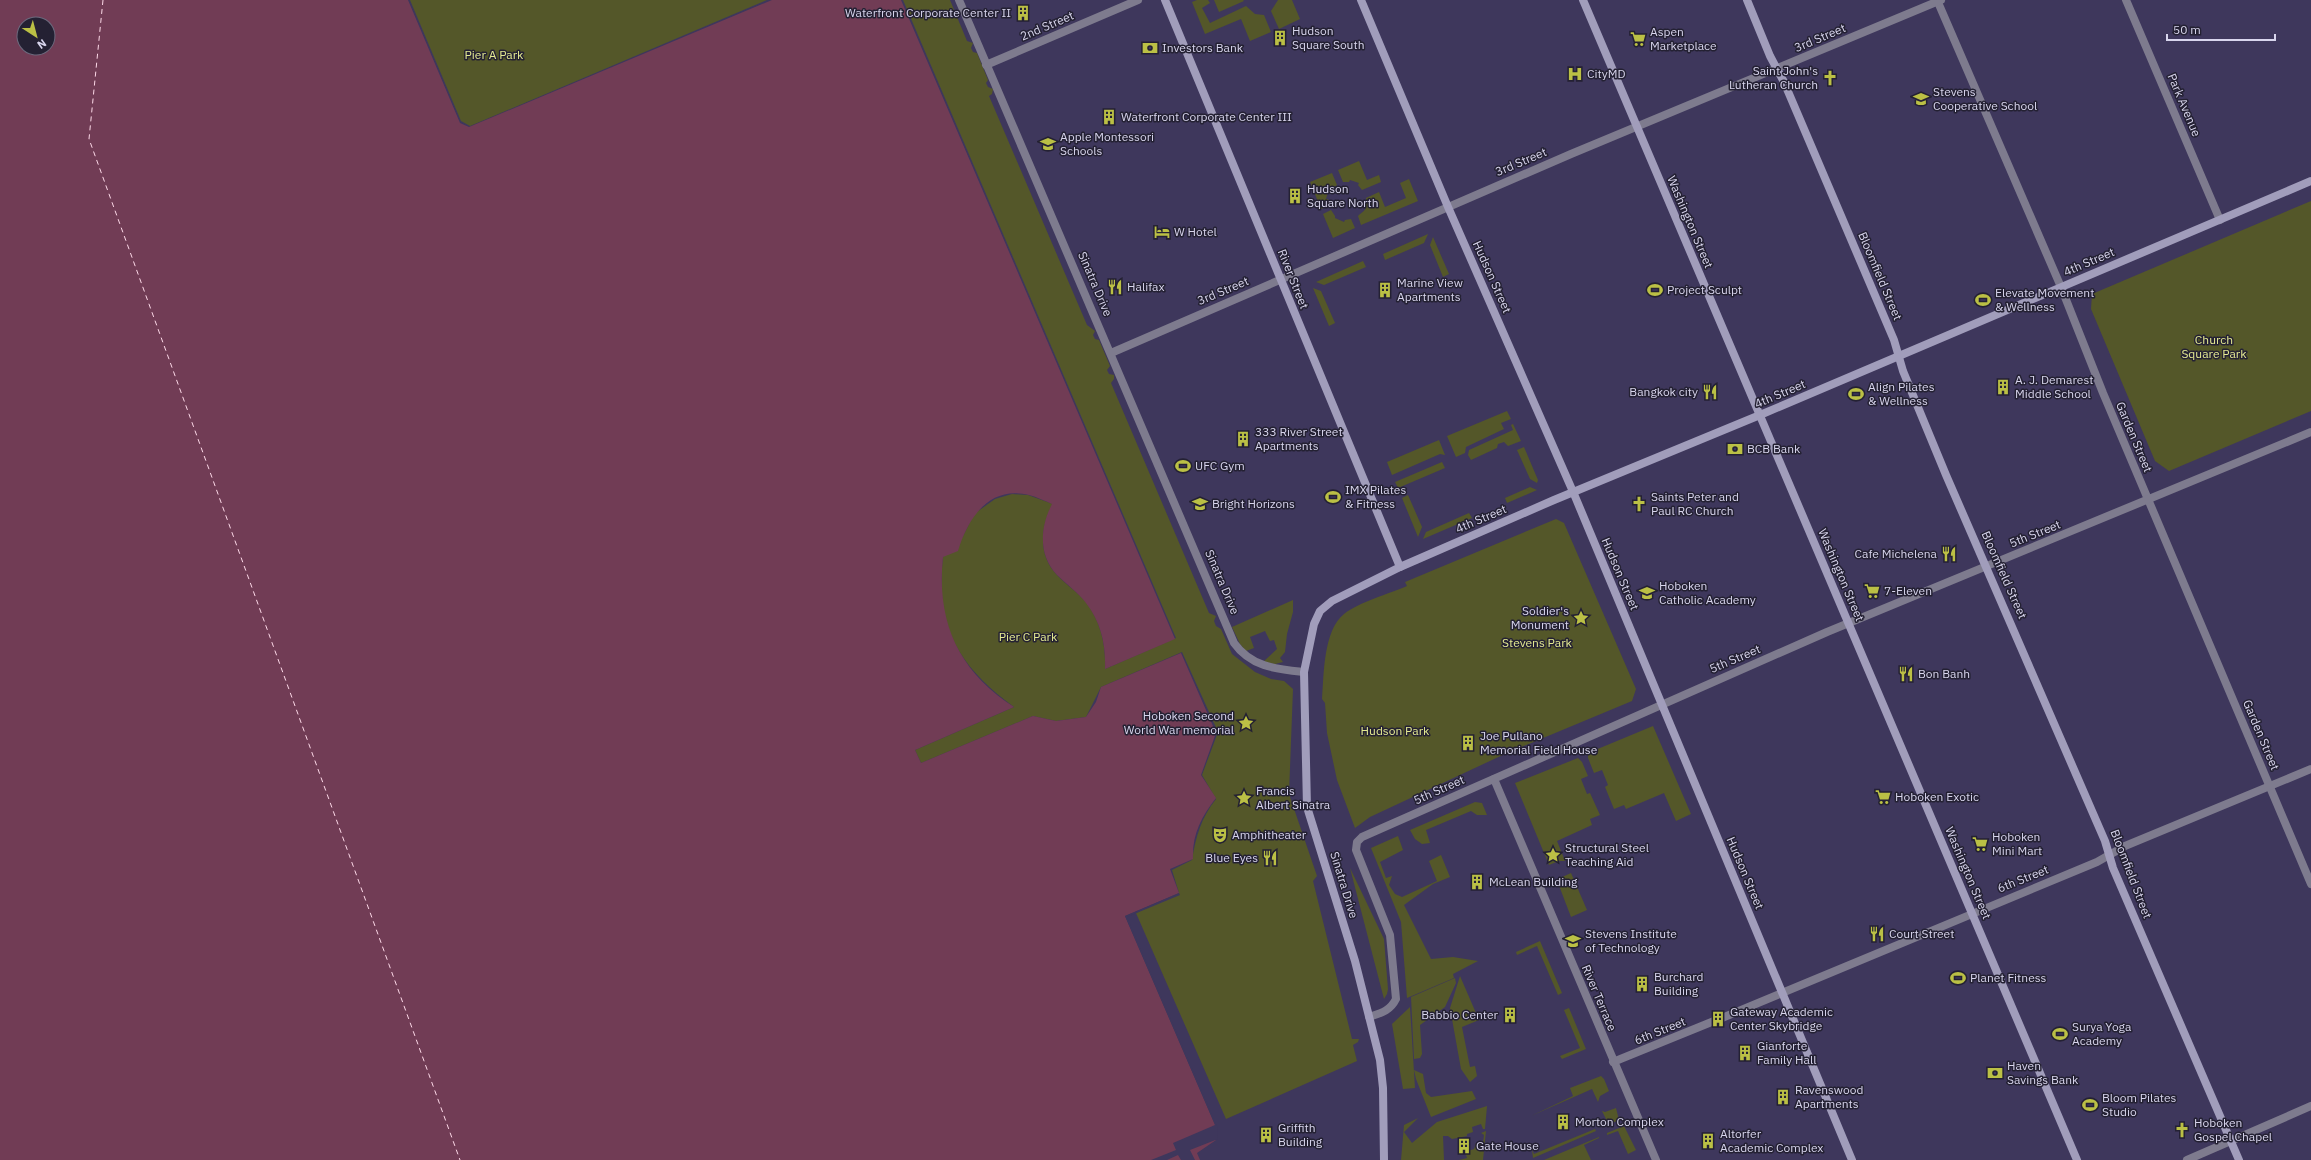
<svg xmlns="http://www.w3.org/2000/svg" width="2311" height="1160" font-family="'IBM Plex Sans',sans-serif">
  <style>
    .green { fill: #545729 }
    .water { fill: #713c55; fill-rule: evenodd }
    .pier { fill: #3e375c }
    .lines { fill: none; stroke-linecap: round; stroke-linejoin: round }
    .ferry { stroke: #fdd9e8; stroke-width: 1; stroke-dasharray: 5 4; stroke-linecap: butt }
    .street { stroke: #7e7b8e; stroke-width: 8 }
    .secondary { stroke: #a19dbb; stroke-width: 8 }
    .labels { text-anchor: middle; stroke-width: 3; stroke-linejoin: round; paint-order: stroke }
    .poi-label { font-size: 12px; fill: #d8d5ed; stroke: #242133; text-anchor: start }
    .street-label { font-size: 12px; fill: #d8d5ed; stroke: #242133 }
    .park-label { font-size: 12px; fill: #e5eb92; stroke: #242133 }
  </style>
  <rect width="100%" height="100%" fill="#3e375c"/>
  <!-- green -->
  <g class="green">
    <polygon points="410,0 767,0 470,126 461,121"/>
    <path d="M903 0H950L967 41 973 43 971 48 973 52 977 53 988 80 986 83 988 87 993 89 992 94 989 96 1087 325 1095 331 1093 335 1095 339 1099 340 1110 366 1107 370 1109 374 1114 375V379L1111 383 1209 613 1216 616 1214 621 1216 626 1221 629 1232 654 1255 672 1271 679 1284 681 1293 689 1289 794 1317 876 1313 881 1352 1039H1359L1358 1042 1353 1045 1357 1061 1226 1119 1136 913 1179 893 1172 870 1192 860C1196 836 1201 818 1216 799L1202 775 1218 732 1182 652 1101 687 1086 717 1056 721 1033 716 921 763 915 750 1014 707C959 666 935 628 943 557L962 538 974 514 995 499 1012 494 1028 495 1053 504C1040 527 1038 555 1057 575 1066 585 1078 592 1086 602 1101 622 1106 645 1105 669L1176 638Z"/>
    <polygon points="1197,0 1208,0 1210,3 1202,8 1210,23 1246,6 1255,14 1264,15 1271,32 1250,41 1241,19 1205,34 1192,2"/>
    <polygon points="1214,0 1243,0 1244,1 1219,12"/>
    <polygon points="1278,0 1292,0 1300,19 1279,29 1271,11"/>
    <polygon points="1359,161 1367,180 1379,175 1381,182 1362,190 1358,185 1359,183 1350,180 1349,182 1343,182 1338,170"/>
    <polygon points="1332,173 1337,185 1331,190 1329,189 1326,199 1328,199 1329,206 1321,209 1310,182"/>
    <path d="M1409 179 1418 201 1361 225 1358 216C1367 208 1366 211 1366 198L1379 192 1385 207 1406 198 1400 183Z"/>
    <polygon points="2311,201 2311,411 2169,471 2155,461 2091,309 2092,294"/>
    <polygon points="1331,210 1335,216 1335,218 1344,222 1345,220 1351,219 1355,228 1333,238 1323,214"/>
    <polygon points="1428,234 1424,243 1385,260 1383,254"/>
    <polygon points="1433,237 1449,274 1443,277 1430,245"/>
    <polygon points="1363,261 1366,267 1324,285 1316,282"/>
    <polygon points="1313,288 1321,291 1335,323 1329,326"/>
    <polygon points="1507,411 1511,419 1501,423 1504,429 1466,447 1465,453 1456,457 1447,436"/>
    <polygon points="1513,424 1521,441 1508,446 1504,442 1498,444 1497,448 1471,460 1468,455 1469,450 1513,430 1511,425"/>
    <polygon points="1439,440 1445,455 1440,454 1392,475 1387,462"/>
    <polygon points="1524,447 1538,480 1537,483 1530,479 1517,450"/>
    <polygon points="1442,462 1445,468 1398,488 1395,482"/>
    <polygon points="1530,487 1537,490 1507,503 1505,498"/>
    <polygon points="1408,495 1422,527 1418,537 1402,498"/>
    <polygon points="1469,513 1472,518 1423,539 1426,532"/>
    <path d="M1556 519 1564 523 1636 689 1632 701 1507 753 1370 817 1355 828 1337 780 1327 733 1325 703 1322 699C1324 675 1323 631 1344 614 1359 602 1389 594 1407 586L1405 582Z"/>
    <polygon points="1293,600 1293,612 1287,634 1285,652 1280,658 1283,662 1275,664 1263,662 1277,649 1274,640 1270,641 1265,631 1250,637 1254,648 1246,651 1240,644 1232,627"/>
    <polygon points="1653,726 1691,814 1676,821 1664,793 1626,809 1624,805 1614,809 1605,787 1608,785 1602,770 1594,773 1588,758 1588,753"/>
    <polygon points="1578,758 1582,762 1588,776 1581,779 1587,794 1590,793 1600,815 1590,819 1592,825 1557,841 1565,861 1559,861 1549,865 1515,783"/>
    <polygon points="1475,802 1482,803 1487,815 1477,815 1471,811 1426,830 1430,843 1422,844 1415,839 1410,830"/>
    <polygon points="1398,836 1403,850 1380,862 1386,878 1392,876 1389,885 1395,894 1402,897 1437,881 1429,861 1441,855 1450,877 1433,884 1404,905 1431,959 1453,957 1478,961 1453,974 1454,978 1407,998 1401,922 1371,848"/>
    <polygon points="1350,868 1384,939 1388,989 1387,994 1384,999"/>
    <polygon points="1571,873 1587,910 1571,917 1558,883 1560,878"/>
    <polygon points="1540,941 1562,993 1558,995 1537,946 1517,955 1516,952"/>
    <polygon points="1460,976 1479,1020 1462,1027 1470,1067 1475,1066 1477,1076 1470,1082 1461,1069 1450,1008"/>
    <polygon points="1455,978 1456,983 1445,1007 1420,1025 1422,1054 1420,1058 1414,1059 1411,997"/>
    <polygon points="1410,1007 1415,1088 1403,1089 1392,1024"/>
    <polygon points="1569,1008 1586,1049 1562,1059 1560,1056 1580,1048 1564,1010"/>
    <polygon points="1414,1070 1423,1074 1426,1093 1431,1097 1472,1091 1476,1099 1431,1117 1416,1079"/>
    <polygon points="1601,1076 1604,1079 1609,1091 1600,1096 1598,1102 1592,1089 1531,1116 1573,1096 1570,1088"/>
    <polygon points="1487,1106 1485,1129 1483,1129 1481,1124 1472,1127 1473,1132 1467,1134 1467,1136 1452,1139 1448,1136 1443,1136 1444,1160 1401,1160 1404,1125 1418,1118 1404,1132 1412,1143 1437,1122"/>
    <polygon points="1616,1108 1619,1120 1604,1127 1603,1125 1608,1123 1602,1111 1605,1112"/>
    <polygon points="1624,1126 1636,1150 1628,1154 1618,1131 1607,1135 1607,1133"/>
    <polygon points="1595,1129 1596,1131 1533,1158 1532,1150 1534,1154"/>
    <polygon points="1486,1131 1483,1160 1459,1160 1467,1158 1465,1152 1474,1149 1476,1143 1483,1143 1484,1135 1481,1133 1476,1135"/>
    <polygon points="1599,1137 1599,1138 1584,1145 1591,1160 1544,1160"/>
  </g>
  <!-- water -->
  <path class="water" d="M0 0H408L460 123 469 127 772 0H901L1175 639 1105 669C1106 645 1101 622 1086 603 1078 592 1067 585 1057 575 1038 555 1040 527 1052 504 1045 501 1037 497 1029 495 989 485 968 518 958 551L943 557C936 622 959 672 1014 707L915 750 921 763 1033 716 1056 721 1086 717 1096 702 1101 687 1181 653 1216 733 1201 775 1216 798C1201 817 1192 835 1193 859L1170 869 1179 893 1125 916 1216 1127V1140L1197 1153 1200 1160H0ZM24 24H48V48H24Z"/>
  <!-- pier -->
  <polygon class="pier" points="1179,893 1180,895 1127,917 1217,1126 1218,1139 1190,1150 1195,1160 1181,1160 1178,1155 1167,1160 1151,1160 1176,1150 1173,1143 1215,1125 1125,916"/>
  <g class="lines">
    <!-- ferry -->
    <polyline class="ferry" points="103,0 89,139 460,1160"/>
    <!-- street -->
    <g class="street">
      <path d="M959 0 1234 643C1251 667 1276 669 1304 672"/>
      <polyline points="1937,0 2061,287 2103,393 2311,884"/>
      <polyline points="2126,0 2220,220"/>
      <polyline points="986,65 1138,0"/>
      <polyline points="1111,353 1571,154 1941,0"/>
      <polyline points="1494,779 1656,1160"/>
      <path d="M1369 1017C1381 1013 1390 1011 1396 999L1390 935 1356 850 1357 842 1362 837 1827 632 2311 432"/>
      <polyline points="1722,1018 2097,862 2125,846 2311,769"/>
      <polyline points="1613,1062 1714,1021"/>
      <polyline points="2187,1160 2311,1106"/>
    </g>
    <!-- secondary -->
    <g class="secondary">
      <polyline points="1165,0 1400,567"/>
      <polyline points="1361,0 1448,207 1574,494 1852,1160"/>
      <polyline points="1583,0 2077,1160"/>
      <polyline points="1747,0 1770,56 1784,82 1894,340 1903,371 1946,475 2105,841 2113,868 2239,1160"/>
      <polyline points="1384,1160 1383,1088 1380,1060 1355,961 1307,807 1304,672 1314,624 1320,611 1332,601 1400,567 1554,500 1760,415 2311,181"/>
    </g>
  </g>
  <!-- icons -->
  <defs>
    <symbol id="building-bare" viewBox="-9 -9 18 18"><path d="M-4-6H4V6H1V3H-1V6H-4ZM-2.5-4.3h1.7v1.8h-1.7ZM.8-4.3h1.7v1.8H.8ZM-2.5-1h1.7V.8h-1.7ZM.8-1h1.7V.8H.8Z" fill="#bbc045" stroke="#242133" stroke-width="2.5" paint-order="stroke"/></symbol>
    <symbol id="supermarket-bare" viewBox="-9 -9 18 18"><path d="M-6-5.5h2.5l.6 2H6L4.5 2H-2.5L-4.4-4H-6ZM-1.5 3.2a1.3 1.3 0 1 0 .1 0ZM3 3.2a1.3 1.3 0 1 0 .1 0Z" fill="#bbc045" stroke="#242133" stroke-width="2.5" paint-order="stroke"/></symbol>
    <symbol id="bank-bare" viewBox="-9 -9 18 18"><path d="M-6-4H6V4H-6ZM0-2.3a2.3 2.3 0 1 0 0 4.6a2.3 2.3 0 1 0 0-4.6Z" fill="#bbc045" stroke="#242133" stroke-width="2.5" paint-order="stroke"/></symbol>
    <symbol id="hospital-bare" viewBox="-9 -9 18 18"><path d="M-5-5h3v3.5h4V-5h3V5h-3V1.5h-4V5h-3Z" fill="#bbc045" stroke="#242133" stroke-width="2.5" paint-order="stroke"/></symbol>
    <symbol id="church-bare" viewBox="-9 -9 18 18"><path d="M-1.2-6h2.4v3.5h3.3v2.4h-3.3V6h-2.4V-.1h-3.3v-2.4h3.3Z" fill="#bbc045" stroke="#242133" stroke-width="2.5" paint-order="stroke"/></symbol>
    <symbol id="school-bare" viewBox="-9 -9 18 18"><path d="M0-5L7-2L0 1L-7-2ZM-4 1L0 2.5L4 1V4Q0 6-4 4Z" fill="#bbc045" stroke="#242133" stroke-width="2.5" paint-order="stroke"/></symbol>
    <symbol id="hotel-bare" viewBox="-9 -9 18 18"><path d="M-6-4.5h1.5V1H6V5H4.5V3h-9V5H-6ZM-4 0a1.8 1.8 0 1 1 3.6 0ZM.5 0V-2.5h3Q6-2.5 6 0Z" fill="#bbc045" stroke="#242133" stroke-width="2.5" paint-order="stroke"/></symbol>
    <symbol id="restaurant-bare" viewBox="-9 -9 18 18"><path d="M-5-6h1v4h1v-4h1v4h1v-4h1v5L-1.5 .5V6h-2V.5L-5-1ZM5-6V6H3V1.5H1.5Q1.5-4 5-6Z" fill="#bbc045" stroke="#242133" stroke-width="2.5" paint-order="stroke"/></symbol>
    <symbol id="stadium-bare" viewBox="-9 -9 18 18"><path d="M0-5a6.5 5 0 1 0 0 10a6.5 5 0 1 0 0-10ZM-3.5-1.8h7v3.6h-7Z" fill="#bbc045" stroke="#242133" stroke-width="2.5" paint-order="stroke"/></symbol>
    <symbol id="sight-bare" viewBox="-9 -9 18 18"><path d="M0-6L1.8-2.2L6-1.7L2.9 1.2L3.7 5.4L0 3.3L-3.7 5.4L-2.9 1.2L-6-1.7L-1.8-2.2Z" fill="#bbc045" stroke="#242133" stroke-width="2.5" paint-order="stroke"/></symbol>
    <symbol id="theatre-bare" viewBox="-9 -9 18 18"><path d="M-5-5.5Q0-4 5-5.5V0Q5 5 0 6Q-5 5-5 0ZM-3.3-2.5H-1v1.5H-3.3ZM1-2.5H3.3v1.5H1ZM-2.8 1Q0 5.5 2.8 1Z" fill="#bbc045" stroke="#242133" stroke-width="2.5" paint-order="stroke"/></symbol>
    <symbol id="university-bare" viewBox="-9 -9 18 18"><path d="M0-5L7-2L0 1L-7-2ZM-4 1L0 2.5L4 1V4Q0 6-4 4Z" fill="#bbc045" stroke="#242133" stroke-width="2.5" paint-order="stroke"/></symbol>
  </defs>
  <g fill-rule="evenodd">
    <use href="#building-bare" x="1012" y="2" width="22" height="22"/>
    <use href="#building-bare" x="1269" y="27" width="22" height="22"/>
    <use href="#supermarket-bare" x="1627" y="28" width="22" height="22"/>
    <use href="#bank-bare" x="1139" y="37" width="22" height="22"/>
    <use href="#hospital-bare" x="1564" y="63" width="22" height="22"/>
    <use href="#church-bare" x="1819" y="67" width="22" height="22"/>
    <use href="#school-bare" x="1910" y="88" width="22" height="22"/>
    <use href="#building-bare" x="1098" y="106" width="22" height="22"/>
    <use href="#school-bare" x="1037" y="133" width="22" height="22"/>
    <use href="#building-bare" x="1284" y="185" width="22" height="22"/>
    <use href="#hotel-bare" x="1151" y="221" width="22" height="22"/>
    <use href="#restaurant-bare" x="1104" y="276" width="22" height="22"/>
    <use href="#building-bare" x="1374" y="279" width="22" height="22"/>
    <use href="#stadium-bare" x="1644" y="279" width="22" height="22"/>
    <use href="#stadium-bare" x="1972" y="289" width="22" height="22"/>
    <use href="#building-bare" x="1992" y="376" width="22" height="22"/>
    <use href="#restaurant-bare" x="1699" y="381" width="22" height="22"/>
    <use href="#stadium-bare" x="1845" y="383" width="22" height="22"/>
    <use href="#building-bare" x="1232" y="428" width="22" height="22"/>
    <use href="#bank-bare" x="1724" y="438" width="22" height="22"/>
    <use href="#stadium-bare" x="1172" y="455" width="22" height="22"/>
    <use href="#stadium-bare" x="1322" y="486" width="22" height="22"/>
    <use href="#school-bare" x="1189" y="493" width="22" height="22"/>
    <use href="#church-bare" x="1628" y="493" width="22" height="22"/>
    <use href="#restaurant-bare" x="1938" y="543" width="22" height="22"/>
    <use href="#supermarket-bare" x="1861" y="580" width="22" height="22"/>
    <use href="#school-bare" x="1636" y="582" width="22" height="22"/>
    <use href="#sight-bare" x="1570" y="607" width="22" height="22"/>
    <use href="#restaurant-bare" x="1895" y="663" width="22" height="22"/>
    <use href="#sight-bare" x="1235" y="712" width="22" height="22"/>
    <use href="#building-bare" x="1457" y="732" width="22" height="22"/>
    <use href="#supermarket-bare" x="1872" y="786" width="22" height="22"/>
    <use href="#sight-bare" x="1233" y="787" width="22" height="22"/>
    <use href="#theatre-bare" x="1209" y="824" width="22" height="22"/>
    <use href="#supermarket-bare" x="1969" y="833" width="22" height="22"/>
    <use href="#sight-bare" x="1542" y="844" width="22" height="22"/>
    <use href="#restaurant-bare" x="1259" y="847" width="22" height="22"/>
    <use href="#building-bare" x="1466" y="871" width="22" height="22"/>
    <use href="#restaurant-bare" x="1866" y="923" width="22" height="22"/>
    <use href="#university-bare" x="1562" y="930" width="22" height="22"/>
    <use href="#stadium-bare" x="1947" y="967" width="22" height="22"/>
    <use href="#building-bare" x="1631" y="973" width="22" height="22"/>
    <use href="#building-bare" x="1499" y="1004" width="22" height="22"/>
    <use href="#building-bare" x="1707" y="1008" width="22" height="22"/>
    <use href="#stadium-bare" x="2049" y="1023" width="22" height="22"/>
    <use href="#building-bare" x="1734" y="1042" width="22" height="22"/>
    <use href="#bank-bare" x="1984" y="1062" width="22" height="22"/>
    <use href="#building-bare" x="1772" y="1086" width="22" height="22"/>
    <use href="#stadium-bare" x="2079" y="1094" width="22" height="22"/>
    <use href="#building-bare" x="1552" y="1111" width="22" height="22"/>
    <use href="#church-bare" x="2171" y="1119" width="22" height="22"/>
    <use href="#building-bare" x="1255" y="1124" width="22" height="22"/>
    <use href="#building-bare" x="1697" y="1130" width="22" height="22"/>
    <use href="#building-bare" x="1453" y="1135" width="22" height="22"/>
  </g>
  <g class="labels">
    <!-- poi labels -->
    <g class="poi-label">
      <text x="1011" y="17" text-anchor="end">Waterfront Corporate Center II</text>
      <text x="1292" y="35">Hudson<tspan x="1292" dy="14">Square South</tspan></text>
      <text x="1650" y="36">Aspen<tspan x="1650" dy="14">Marketplace</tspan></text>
      <text x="1162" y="52">Investors Bank</text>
      <text x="1818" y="75" text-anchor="end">Saint John's<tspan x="1818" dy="14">Lutheran Church</tspan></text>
      <text x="1587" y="78">CityMD</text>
      <text x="1933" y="96">Stevens<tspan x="1933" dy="14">Cooperative School</tspan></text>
      <text x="1121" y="121">Waterfront Corporate Center III</text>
      <text x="1060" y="141">Apple Montessori<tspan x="1060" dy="14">Schools</tspan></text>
      <text x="1307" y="193">Hudson<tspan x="1307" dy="14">Square North</tspan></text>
      <text x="1174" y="236">W Hotel</text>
      <text x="1397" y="287">Marine View<tspan x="1397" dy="14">Apartments</tspan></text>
      <text x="1127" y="291">Halifax</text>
      <text x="1667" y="294">Project Sculpt</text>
      <text x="1995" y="297">Elevate Movement<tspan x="1995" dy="14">&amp; Wellness</tspan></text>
      <text x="2015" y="384">A. J. Demarest<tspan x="2015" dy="14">Middle School</tspan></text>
      <text x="1868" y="391">Align Pilates<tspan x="1868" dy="14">&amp; Wellness</tspan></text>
      <text x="1698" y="396" text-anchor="end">Bangkok city</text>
      <text x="1255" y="436">333 River Street<tspan x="1255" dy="14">Apartments</tspan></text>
      <text x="1747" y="453">BCB Bank</text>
      <text x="1195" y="470">UFC Gym</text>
      <text x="1345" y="494">IMX Pilates<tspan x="1345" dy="14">&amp; Fitness</tspan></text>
      <text x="1651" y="501">Saints Peter and<tspan x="1651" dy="14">Paul RC Church</tspan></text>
      <text x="1212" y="508">Bright Horizons</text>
      <text x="1937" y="558" text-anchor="end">Cafe Michelena</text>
      <text x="1659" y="590">Hoboken<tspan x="1659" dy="14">Catholic Academy</tspan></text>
      <text x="1884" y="595">7-Eleven</text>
      <text x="1569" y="615" text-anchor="end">Soldier's<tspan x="1569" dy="14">Monument</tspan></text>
      <text x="1918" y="678">Bon Banh</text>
      <text x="1234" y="720" text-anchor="end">Hoboken Second<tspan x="1234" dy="14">World War memorial</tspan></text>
      <text x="1480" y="740">Joe Pullano<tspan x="1480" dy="14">Memorial Field House</tspan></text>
      <text x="1256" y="795">Francis<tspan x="1256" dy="14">Albert Sinatra</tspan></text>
      <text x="1895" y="801">Hoboken Exotic</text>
      <text x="1232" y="839">Amphitheater</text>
      <text x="1992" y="841">Hoboken<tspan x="1992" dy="14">Mini Mart</tspan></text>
      <text x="1565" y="852">Structural Steel<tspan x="1565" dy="14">Teaching Aid</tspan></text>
      <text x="1258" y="862" text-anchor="end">Blue Eyes</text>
      <text x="1489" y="886">McLean Building</text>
      <text x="1585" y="938">Stevens Institute<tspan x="1585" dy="14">of Technology</tspan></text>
      <text x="1889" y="938">Court Street</text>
      <text x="1654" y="981">Burchard<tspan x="1654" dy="14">Building</tspan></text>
      <text x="1970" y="982">Planet Fitness</text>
      <text x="1730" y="1016">Gateway Academic<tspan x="1730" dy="14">Center Skybridge</tspan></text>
      <text x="1498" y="1019" text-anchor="end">Babbio Center</text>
      <text x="2072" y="1031">Surya Yoga<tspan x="2072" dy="14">Academy</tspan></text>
      <text x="1757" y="1050">Gianforte<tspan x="1757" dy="14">Family Hall</tspan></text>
      <text x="2007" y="1070">Haven<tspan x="2007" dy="14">Savings Bank</tspan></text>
      <text x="1795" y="1094">Ravenswood<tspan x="1795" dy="14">Apartments</tspan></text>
      <text x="2102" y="1102">Bloom Pilates<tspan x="2102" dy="14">Studio</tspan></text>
      <text x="1575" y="1126">Morton Complex</text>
      <text x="2194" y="1127">Hoboken<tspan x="2194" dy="14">Gospel Chapel</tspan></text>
      <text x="1278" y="1132">Griffith<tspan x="1278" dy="14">Building</tspan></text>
      <text x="1720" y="1138">Altorfer<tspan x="1720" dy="14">Academic Complex</tspan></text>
      <text x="1476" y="1150">Gate House</text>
    </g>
    <!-- street labels -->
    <g class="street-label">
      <text transform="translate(1047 26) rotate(-23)" y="4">2nd Street</text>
      <text transform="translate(1820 38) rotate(-23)" y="4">3rd Street</text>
      <text transform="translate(2184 105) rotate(67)" y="4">Park Avenue</text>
      <text transform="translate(1521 162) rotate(-23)" y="4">3rd Street</text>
      <text transform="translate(1690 222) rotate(67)" y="4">Washington Street</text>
      <text transform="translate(2089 262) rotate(-23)" y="4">4th Street</text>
      <text transform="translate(1880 276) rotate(67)" y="4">Bloomfield Street</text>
      <text transform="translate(1492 277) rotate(66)" y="4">Hudson Street</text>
      <text transform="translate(1293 279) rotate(68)" y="4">River Street</text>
      <text transform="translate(1095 284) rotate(67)" y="4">Sinatra Drive</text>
      <text transform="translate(1223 291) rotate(-23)" y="4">3rd Street</text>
      <text transform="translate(1780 394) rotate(-23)" y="4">4th Street</text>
      <text transform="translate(2134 437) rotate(67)" y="4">Garden Street</text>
      <text transform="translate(1481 519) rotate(-23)" y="4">4th Street</text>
      <text transform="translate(2035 534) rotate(-22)" y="4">5th Street</text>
      <text transform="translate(1620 574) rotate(67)" y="4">Hudson Street</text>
      <text transform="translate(1841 575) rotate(67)" y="4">Washington Street</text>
      <text transform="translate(2004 575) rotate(66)" y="4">Bloomfield Street</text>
      <text transform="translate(1222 582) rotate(67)" y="4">Sinatra Drive</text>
      <text transform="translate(1735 659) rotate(-23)" y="4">5th Street</text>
      <text transform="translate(2261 735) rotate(67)" y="4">Garden Street</text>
      <text transform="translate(1439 790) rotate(-24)" y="4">5th Street</text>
      <text transform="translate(1745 873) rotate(67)" y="4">Hudson Street</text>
      <text transform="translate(1968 873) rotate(67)" y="4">Washington Street</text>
      <text transform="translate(2131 874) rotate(69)" y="4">Bloomfield Street</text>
      <text transform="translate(2023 879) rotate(-22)" y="4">6th Street</text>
      <text transform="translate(1344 885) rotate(73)" y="4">Sinatra Drive</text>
      <text transform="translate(1599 998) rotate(67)" y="4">River Terrace</text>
      <text transform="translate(1660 1031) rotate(-22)" y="4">6th Street</text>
    </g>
    <!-- park labels -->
    <g class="park-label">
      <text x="494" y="59">Pier A Park</text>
      <text x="2214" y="344">Church<tspan x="2214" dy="14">Square Park</tspan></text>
      <text x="1028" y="641">Pier C Park</text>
      <text x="1537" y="647">Stevens Park</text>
      <text x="1395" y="735">Hudson Park</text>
    </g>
  </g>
  <!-- north arrow -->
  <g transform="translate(36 36) rotate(144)"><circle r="19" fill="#242133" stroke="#6c697d"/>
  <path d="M0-3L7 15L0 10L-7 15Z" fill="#bbc045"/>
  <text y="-6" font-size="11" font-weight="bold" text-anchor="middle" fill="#d8d5ed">N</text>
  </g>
  <!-- scale -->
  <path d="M2167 34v6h108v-6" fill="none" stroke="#d8d5ed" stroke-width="2"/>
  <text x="2173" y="34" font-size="12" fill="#d8d5ed" stroke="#242133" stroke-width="3" paint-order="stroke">50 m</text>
</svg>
